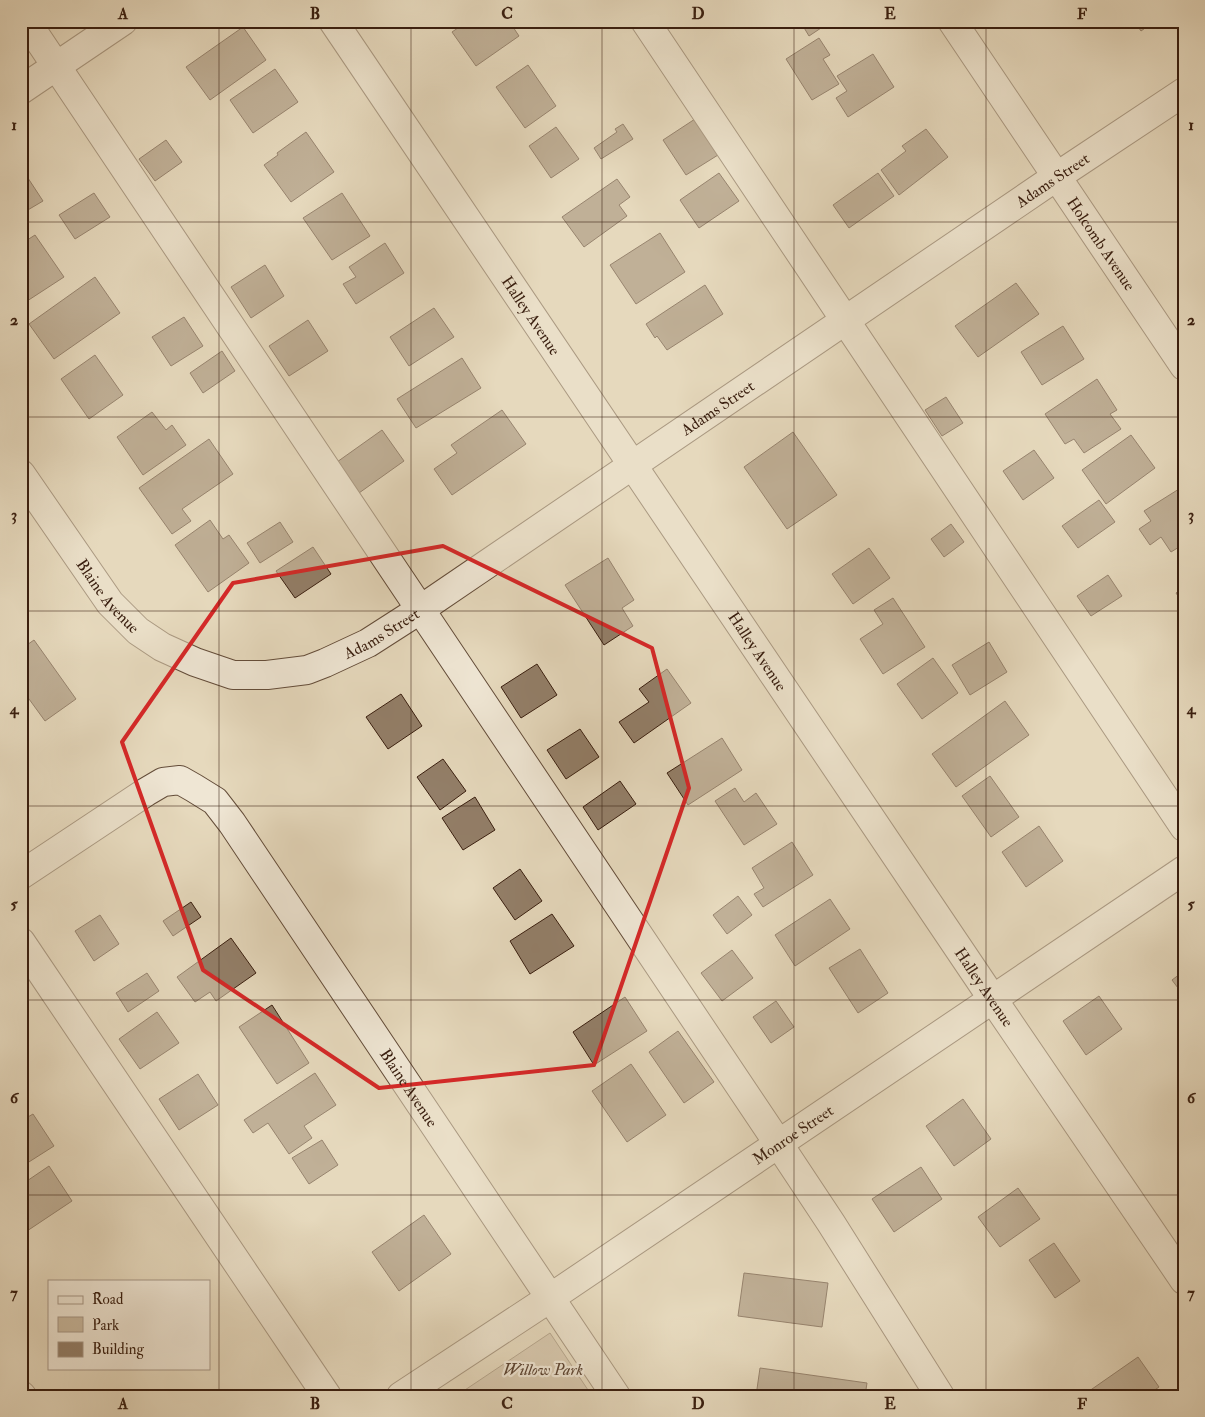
<svg xmlns="http://www.w3.org/2000/svg" width="1205" height="1417" font-family="'IM FELL Double Pica',serif">
  <style>
    .green { fill: #c9b99f; stroke: #816c57 }
    .building { fill: #937f69; stroke: #391e0f }
    .lines { fill: none; stroke-linecap: round; stroke-linejoin: round }
    .minor-casing { stroke: #644d3a; stroke-width: 30 }
    .minor { stroke: #efe6d4; stroke-width: 28 }
    .marked { fill: none; stroke: #d62828; stroke-width: 4; stroke-linejoin: round }
    .grid { fill: none; stroke: #391e0f; stroke-width: 1; stroke-opacity: 0.55 }
    .labels { text-anchor: middle; stroke-width: 4.5; stroke-linejoin: round; paint-order: stroke }
    .street-label { font-size: 16px; fill: #391e0f; stroke: #efe6d4 }
    .park-label { font-size: 16px; font-style: italic; fill: #5d4533; stroke: #efe6d4 }
    .neatline { fill: none; stroke: #391e0f; stroke-width: 2 }
    .grid-label { font-size: 16px; text-anchor: middle; font-weight: bold; fill: #391e0f }
  </style>
  <rect width="100%" height="100%" fill="#e6d9bd"/>
  <filter id="stains"><feTurbulence type="fractalNoise" baseFrequency=".004" numOctaves="4"/><feColorMatrix values="0 0 0 0 .2 0 0 0 0 .09 0 0 0 0 .02 0 0 0 .5 -.17"/></filter>
  <radialGradient id="worn" r=".72"><stop offset=".6" stop-color="#630" stop-opacity="0"/><stop offset="1" stop-color="#630" stop-opacity=".3"/></radialGradient>
  <!-- green -->
  <polygon class="green" points="550,1333 592,1396 456,1396"/>
  <!-- building -->
  <g class="building">
    <polygon points="468,21 509,21 519,36 476,66 452,32"/>
    <polygon points="800,21 826,21 827,24 809,36"/>
    <polygon points="1134,21 1155,21 1141,31"/>
    <polygon points="243,27 266,60 210,100 186,67"/>
    <polygon points="819,38 830,55 823,59 839,84 812,100 786,59"/>
    <polygon points="873,54 894,87 848,117 836,98 847,91 837,76"/>
    <polygon points="528,65 556,106 525,128 496,87"/>
    <polygon points="275,69 298,102 253,133 230,100"/>
    <polygon points="695,119 718,155 686,175 663,140"/>
    <polygon points="623,124 633,139 601,159 594,148 617,132 615,129"/>
    <polygon points="556,127 579,159 551,178 529,146"/>
    <polygon points="926,129 948,157 899,195 881,170 906,151 902,146"/>
    <polygon points="306,132 334,172 291,202 264,165 278,155 277,153"/>
    <polygon points="166,140 182,162 155,181 139,159"/>
    <polygon points="1184,167 1184,178 1179,170"/>
    <polygon points="24,172 43,201 21,214 21,174"/>
    <polygon points="719,173 739,201 699,228 680,200"/>
    <polygon points="878,173 894,196 849,228 833,205"/>
    <polygon points="617,179 630,197 619,205 627,216 584,247 562,217"/>
    <polygon points="94,193 110,217 75,239 59,215"/>
    <polygon points="342,193 370,236 332,260 303,218"/>
    <polygon points="660,233 685,272 636,304 610,265"/>
    <polygon points="35,235 64,277 21,305 21,244"/>
    <polygon points="385,243 404,273 356,304 343,284 356,277 349,267"/>
    <polygon points="265,265 284,296 251,318 231,287"/>
    <polygon points="95,277 120,313 54,359 29,324"/>
    <polygon points="1016,283 1039,314 978,357 955,326"/>
    <polygon points="705,285 723,314 667,350 657,336 655,338 646,324"/>
    <polygon points="434,308 454,337 409,366 390,337"/>
    <polygon points="184,317 203,346 171,366 152,337"/>
    <polygon points="308,320 328,351 289,376 269,346"/>
    <polygon points="1063,326 1084,359 1042,385 1021,352"/>
    <polygon points="222,351 235,371 203,393 190,373"/>
    <polygon points="95,355 123,395 89,419 61,379"/>
    <polygon points="462,358 481,388 416,428 397,399"/>
    <polygon points="1097,379 1117,410 1110,414 1121,429 1084,453 1074,439 1065,444 1045,414"/>
    <polygon points="946,397 963,423 942,436 925,410"/>
    <polygon points="502,410 526,444 452,495 434,469 457,453 451,445"/>
    <polygon points="152,412 166,430 172,425 186,445 143,475 117,437"/>
    <polygon points="382,430 404,461 359,493 337,462"/>
    <polygon points="793,432 837,495 787,529 744,467"/>
    <polygon points="1131,435 1155,468 1106,504 1082,470"/>
    <polygon points="209,439 233,474 182,509 191,521 172,534 139,488"/>
    <polygon points="1034,450 1054,478 1023,500 1003,471"/>
    <polygon points="1179,489 1184,496 1184,544 1171,552 1161,537 1150,545 1139,529 1151,521 1144,511"/>
    <polygon points="1099,500 1115,522 1078,548 1062,526"/>
    <polygon points="210,520 223,539 229,535 249,563 208,592 175,545"/>
    <polygon points="280,522 293,542 260,563 247,543"/>
    <polygon points="951,524 964,542 944,557 931,539"/>
    <polygon points="313,547 331,574 295,598 276,571"/>
    <polygon points="869,548 890,578 853,604 832,574"/>
    <polygon points="608,558 634,600 622,608 633,626 604,645 565,585"/>
    <polygon points="1108,575 1122,596 1091,616 1077,596"/>
    <polygon points="1184,587 1184,605 1176,593"/>
    <polygon points="893,598 925,647 883,674 860,639 883,624 874,610"/>
    <polygon points="21,624 26,632 21,636"/>
    <polygon points="34,640 76,699 45,721 21,688 21,649"/>
    <polygon points="989,642 1007,672 970,695 952,665"/>
    <polygon points="933,658 958,693 922,719 897,684"/>
    <polygon points="537,664 557,695 521,718 501,687"/>
    <polygon points="667,669 691,703 634,743 619,722 649,702 639,689"/>
    <polygon points="401,694 422,726 388,749 366,717"/>
    <polygon points="1005,701 1029,735 956,787 932,754"/>
    <polygon points="580,729 599,757 566,779 547,750"/>
    <polygon points="722,738 742,770 688,805 667,773"/>
    <polygon points="443,759 466,791 440,810 417,777"/>
    <polygon points="990,776 1019,817 991,837 962,796"/>
    <polygon points="620,781 636,804 598,830 583,807"/>
    <polygon points="735,788 744,802 756,793 777,824 744,845 715,801"/>
    <polygon points="475,797 495,830 463,850 442,818"/>
    <polygon points="1039,826 1063,861 1026,887 1002,852"/>
    <polygon points="792,842 813,875 763,907 754,894 764,888 752,868"/>
    <polygon points="520,869 542,901 515,920 493,888"/>
    <polygon points="738,896 752,915 727,934 713,915"/>
    <polygon points="830,899 850,929 795,966 775,935"/>
    <polygon points="191,902 201,917 173,936 163,921"/>
    <polygon points="552,914 574,946 530,974 510,941"/>
    <polygon points="100,915 119,944 94,961 75,931"/>
    <polygon points="231,938 256,973 216,1001 210,992 195,1002 177,977"/>
    <polygon points="860,949 888,993 858,1013 829,968"/>
    <polygon points="732,950 753,978 722,1001 701,973"/>
    <polygon points="1184,971 1184,996 1172,980"/>
    <polygon points="147,973 159,991 128,1012 116,993"/>
    <polygon points="1099,996 1122,1029 1086,1055 1063,1021"/>
    <polygon points="625,997 647,1031 594,1065 573,1032"/>
    <polygon points="776,1001 794,1027 771,1043 753,1017"/>
    <polygon points="272,1005 309,1063 277,1084 239,1027"/>
    <polygon points="157,1012 179,1043 140,1069 119,1039"/>
    <polygon points="678,1031 714,1082 684,1103 649,1052"/>
    <polygon points="631,1064 666,1115 627,1142 592,1091"/>
    <polygon points="315,1073 336,1105 304,1126 312,1138 289,1154 268,1123 253,1133 244,1120"/>
    <polygon points="198,1074 218,1105 179,1130 159,1099"/>
    <polygon points="963,1099 991,1139 954,1166 926,1126"/>
    <polygon points="33,1114 54,1146 21,1167 21,1121"/>
    <polygon points="322,1140 338,1165 309,1184 292,1158"/>
    <polygon points="49,1166 72,1201 21,1235 21,1185"/>
    <polygon points="921,1167 942,1199 894,1232 872,1199"/>
    <polygon points="1018,1188 1040,1219 1000,1247 978,1217"/>
    <polygon points="424,1215 451,1254 399,1291 372,1252"/>
    <polygon points="1054,1243 1080,1281 1055,1298 1029,1260"/>
    <polygon points="744,1273 828,1283 822,1327 738,1316"/>
    <polygon points="1138,1357 1159,1387 1146,1396 1082,1396"/>
    <polygon points="760,1368 867,1383 865,1396 756,1396"/>
  </g>
  <g class="lines">
    <defs>
      <g id="minor">
        <polyline points="26,21 778,1143 831,1223 940,1396"/>
        <path id="s1" d="M333 21 992 998 1184 1280"/>
        <polyline points="645,21 1184,827"/>
        <path id="s2" d="M952 21 1184 366"/>
        <polyline points="21,90 123,21"/>
        <path id="s3" d="M21 474 110 603 138 631 162 647 195 662 233 675H267L307 670 325 663 368 643 421 609 1056 177 1184 92"/>
        <path id="s4" d="M21 875 146 792 163 782 180 780 194 788 215 801 232 823 616 1396"/>
        <polyline points="21,942 327,1396"/>
        <polyline points="21,1395 22,1396"/>
        <path id="s5" d="M401 1396 550 1298 1184 870"/>
      </g>
    </defs>
    <!-- minor casing -->
    <use href="#minor" class="minor-casing"/>
    <!-- minor -->
    <use href="#minor" class="minor"/>
  </g>
  <!-- marked area -->
  <path d="M0 0H1205V1417H0ZM443 546 652 648 689 788 594 1065 379 1088 203 970 122 742 233 583Z" fill="#e6d9bd" fill-opacity=".55" fill-rule="evenodd"/>
  <path class="marked" d="M443 546 652 648 689 788 594 1065 379 1088 203 970 122 742 233 583Z"/>
  <!-- grid -->
  <path class="grid" d="M219 21V1396M411 21V1396M602 21V1396M794 21V1396M986 21V1396M21 222H1184M21 417H1184M21 611H1184M21 806H1184M21 1000H1184M21 1195H1184"/>
  <g class="labels">
    <!-- street labels -->
    <g class="street-label">
      <text dy="6" stroke="none"><textPath href="#s3" startOffset="1269">Adams Street</textPath></text>
      <text dy="6" stroke="none"><textPath href="#s2" startOffset="268">Holcomb Avenue</textPath></text>
      <text dy="6" stroke="none"><textPath href="#s1" startOffset="355">Halley Avenue</textPath></text>
      <text dy="6" stroke="none"><textPath href="#s3" startOffset="864">Adams Street</textPath></text>
      <text dy="6" stroke="none"><textPath href="#s3" startOffset="150">Blaine Avenue</textPath></text>
      <text dy="6" stroke="none"><textPath href="#s3" startOffset="459">Adams Street</textPath></text>
      <text dy="6" stroke="none"><textPath href="#s1" startOffset="760">Halley Avenue</textPath></text>
      <text dy="6" stroke="none"><textPath href="#s1" startOffset="1165">Halley Avenue</textPath></text>
      <text dy="6" stroke="none"><textPath href="#s4" startOffset="574">Blaine Avenue</textPath></text>
      <text dy="6" stroke="none"><textPath href="#s5" startOffset="471">Monroe Street</textPath></text>
    </g>
    <!-- park labels -->
    <g class="park-label">
      <text x="543" y="1375">Willow Park</text>
    </g>
  </g>
  <!-- margin -->
  <rect width="1205" height="1417" fill="none" stroke="#e6d9bd" stroke-width="55"/>
  <!-- legend -->
  <rect x="48" y="1280" width="162" height="90" fill="#efe6d4" stroke="#a69685"/>
  <rect x="58" y="1296" width="25" height="8" fill="#efe6d4" stroke="#a69685"/>
  <text x="92" y="1304" font-size="15" fill="#391e0f">Road</text>
  <rect x="58" y="1317" width="25" height="15" fill="#c9b99f" stroke="#a69685"/>
  <text x="92" y="1330" font-size="15" fill="#391e0f">Park</text>
  <rect x="58" y="1342" width="25" height="15" fill="#937f69" stroke="#a69685"/>
  <text x="92" y="1354" font-size="15" fill="#391e0f">Building</text>
  <rect x="28" y="28" width="1150" height="1362" class="neatline"/>
  <g class="grid-label">
    <text x="123" y="19">A</text>
    <text x="315" y="19">B</text>
    <text x="507" y="19">C</text>
    <text x="698" y="19">D</text>
    <text x="890" y="19">E</text>
    <text x="1082" y="19">F</text>
    <text x="14" y="130">1</text>
    <text x="1191" y="130">1</text>
    <text x="14" y="325">2</text>
    <text x="1191" y="325">2</text>
    <text x="14" y="520">3</text>
    <text x="1191" y="520">3</text>
    <text x="14" y="714">4</text>
    <text x="1191" y="714">4</text>
    <text x="14" y="909">5</text>
    <text x="1191" y="909">5</text>
    <text x="14" y="1103">6</text>
    <text x="1191" y="1103">6</text>
    <text x="14" y="1298">7</text>
    <text x="1191" y="1298">7</text>
    <text x="123" y="1409">A</text>
    <text x="315" y="1409">B</text>
    <text x="507" y="1409">C</text>
    <text x="698" y="1409">D</text>
    <text x="890" y="1409">E</text>
    <text x="1082" y="1409">F</text>
  </g>
  <rect width="100%" height="100%" filter="url(#stains)"/>
  <rect width="100%" height="100%" fill="url(#worn)"/>
</svg>
